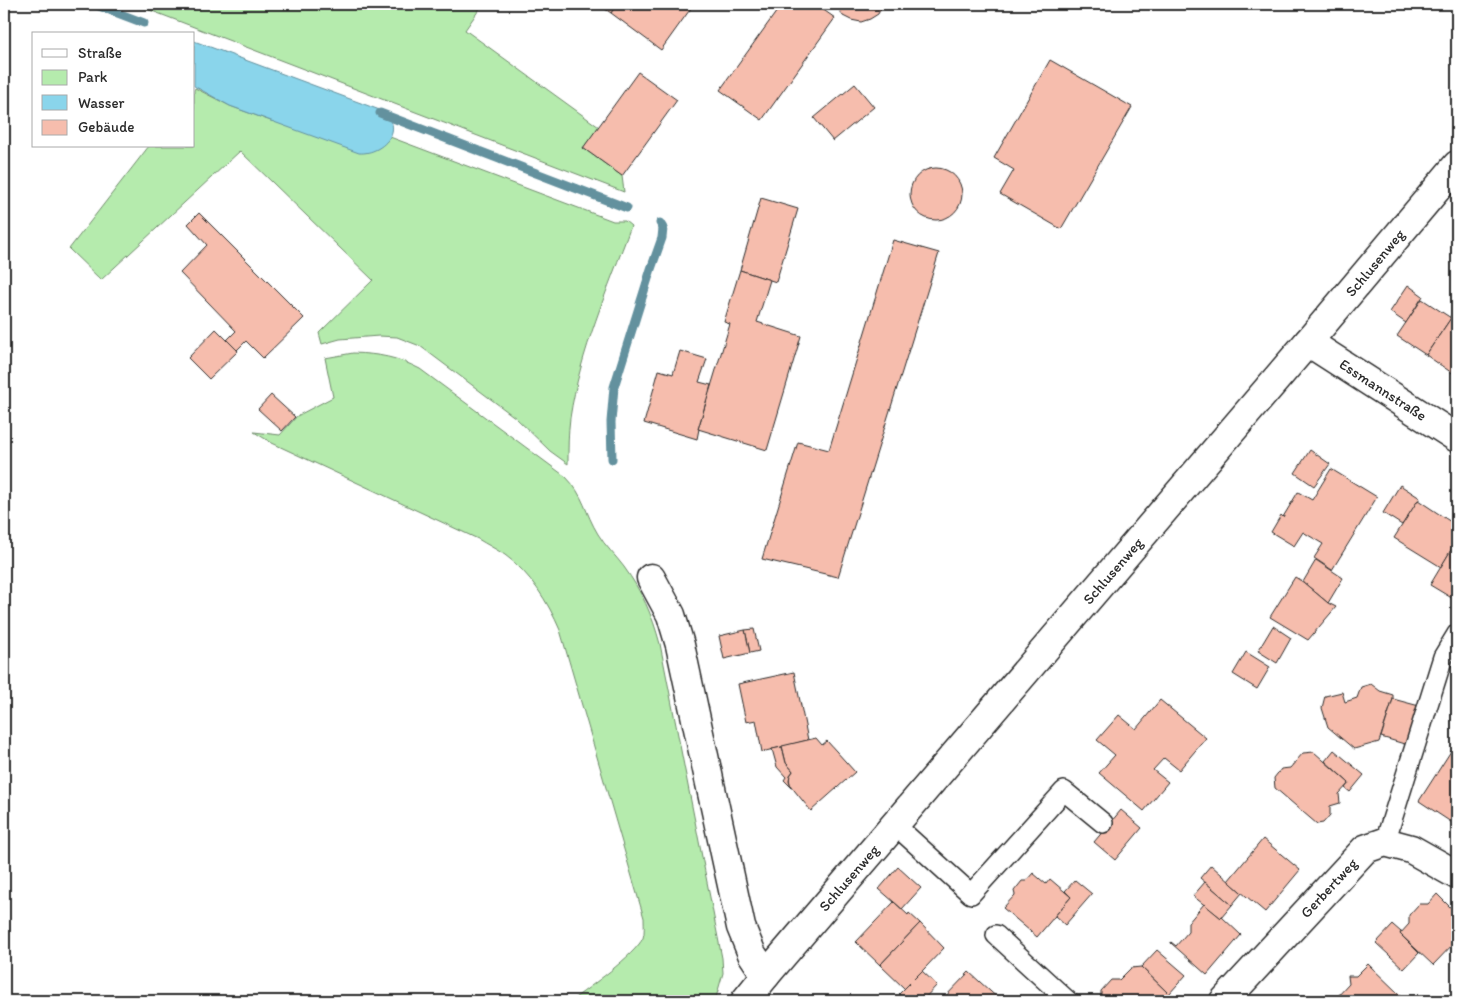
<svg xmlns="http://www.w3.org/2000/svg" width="1461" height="1005" font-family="Itim,sans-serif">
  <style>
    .green { fill: #b5ebad; stroke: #708b6c }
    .water { fill: #8ad5eb; stroke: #64919e }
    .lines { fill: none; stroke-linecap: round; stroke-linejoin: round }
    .stream { stroke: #64919e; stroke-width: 9 }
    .building { fill: #f6bdad; stroke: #2b2b2b }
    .lane-casing { stroke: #2b2b2b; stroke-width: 22 }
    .street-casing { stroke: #2b2b2b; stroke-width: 31 }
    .lane { stroke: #fff; stroke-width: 19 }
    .street { stroke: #fff; stroke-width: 28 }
    .labels { text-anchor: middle; stroke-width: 4; stroke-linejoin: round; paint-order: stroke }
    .street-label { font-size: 15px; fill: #2b2b2b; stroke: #fff }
  </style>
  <rect width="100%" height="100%" fill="#fff"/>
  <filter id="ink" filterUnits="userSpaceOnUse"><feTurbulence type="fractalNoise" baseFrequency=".02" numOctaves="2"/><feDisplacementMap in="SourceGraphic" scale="10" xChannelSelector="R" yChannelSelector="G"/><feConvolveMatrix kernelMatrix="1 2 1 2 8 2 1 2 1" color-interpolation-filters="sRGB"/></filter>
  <g filter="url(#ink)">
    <!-- green -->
    <g class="green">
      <polygon points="134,4 483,4 465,30 599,127 583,148 622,176 624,192"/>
      <path d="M195 88 230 106 271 121 385 143 390 137 613 221H625L631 226C608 289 580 352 570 418 568 433 568 449 568 464L550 451 516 418 420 346 397 337 379 336 340 339 322 344 319 333 373 280 240 151 101 280 69 249 149 146H194V90Z"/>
      <path d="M353 353C379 354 397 357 420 369L566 477C584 495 585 513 598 534 605 546 616 556 624 567 642 592 652 614 660 644L722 958 723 973 715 1001H571C588 988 635 955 643 938 645 932 644 925 644 918L560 630C548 602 530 573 505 555 496 549 486 544 478 539L272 443 254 432 280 435 297 416 333 397 325 358Z"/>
    </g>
    <!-- water -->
    <path class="water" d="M194 41 377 109C410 124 384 155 359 153L230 106 194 86Z"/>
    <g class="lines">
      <!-- stream -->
      <g class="stream">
        <polyline points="94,4 144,23"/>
        <polyline points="380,113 627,208"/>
        <polyline points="612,459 611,422 614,387 651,269 662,238 663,228 660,223"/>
      </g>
    </g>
    <!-- building -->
    <g class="building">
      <polygon points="598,4 617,4 611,13"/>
      <polygon points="617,4 694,4 661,50 611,13"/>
      <polygon points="782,4 815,4 835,18 762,120 720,90"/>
      <polygon points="836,4 883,4 878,14 870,19 861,22 851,20 843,16"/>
      <polygon points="1050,60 1132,107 1061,229 1000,194 1014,170 994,158"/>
      <polygon points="638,72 677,100 622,176 583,148"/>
      <polygon points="855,84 874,107 833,141 814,118"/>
      <circle cx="936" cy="194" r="26"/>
      <polygon points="761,198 798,209 776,282 740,270"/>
      <polygon points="199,213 304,318 263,358 246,341 237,350 227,340 236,331 180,273 207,245 188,224"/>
      <polygon points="893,240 939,253 838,577 762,559 798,442 829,450"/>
      <polygon points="740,270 770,280 757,322 801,336 767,450 698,429 730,324 724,322"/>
      <polygon points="1408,285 1423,296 1406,323 1390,312"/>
      <polygon points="1422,299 1451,318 1426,355 1397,336"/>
      <polygon points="1457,306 1457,372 1455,375 1426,355 1451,318 1450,317"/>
      <polygon points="216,329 238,351 209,379 188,358"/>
      <polygon points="680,351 707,359 699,382 711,385 698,429 699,429 697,439 644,423 659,370 673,374"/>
      <polygon points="271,395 295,417 282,431 258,409"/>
      <polygon points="1310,450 1330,464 1314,486 1295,473"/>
      <polygon points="1331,469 1377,497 1332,570 1314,558 1323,544 1303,532 1294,546 1271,532 1281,515 1283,517 1298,492 1312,500"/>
      <polygon points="1400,485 1420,498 1402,525 1383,513"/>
      <polygon points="1418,500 1457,526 1457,540 1441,567 1394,538"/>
      <polygon points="1457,540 1457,597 1455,600 1430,585"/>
      <polygon points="1316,560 1343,578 1328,603 1303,582"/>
      <polygon points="1295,577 1303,582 1328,603 1336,607 1308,640 1270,617"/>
      <polygon points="1273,626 1291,638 1277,663 1258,651"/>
      <polygon points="754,629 759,651 750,653 745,630"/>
      <polygon points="745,630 750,653 724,659 719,636"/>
      <polygon points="1246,652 1270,667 1257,689 1233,674"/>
      <polygon points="794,672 808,740 762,752 756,720 746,722 738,684"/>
      <polygon points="1371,684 1380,691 1393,695 1393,699 1379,742 1354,749 1328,727 1322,708 1325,696 1342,692 1345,702 1357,698 1361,687"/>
      <polygon points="1393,699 1423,707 1411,746 1381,737"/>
      <polygon points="1160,700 1206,738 1179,770 1164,758 1153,770 1168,782 1144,811 1099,773 1115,755 1097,740 1119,715 1136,729"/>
      <polygon points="816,738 822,745 827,741 855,772 811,811 790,785 789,777 793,771 786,763 782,746"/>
      <polygon points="782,747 786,763 793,771 790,775 789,780 791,787 784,780 786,777 777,767 772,749"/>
      <polygon points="1334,750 1364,775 1350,792 1345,788 1349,783 1325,761"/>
      <polygon points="1451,751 1457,755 1457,826 1419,801"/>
      <polygon points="1314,752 1349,783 1339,794 1340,803 1330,806 1330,815 1323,823 1317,824 1275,788 1274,778 1281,769 1290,768 1303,753"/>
      <polygon points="1121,810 1142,828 1115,860 1094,842"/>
      <polygon points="1263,839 1300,870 1265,912 1228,881"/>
      <polygon points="1211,865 1242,893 1232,905 1200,878"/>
      <polygon points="898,867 921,888 902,909 879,889"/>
      <polygon points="1033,873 1046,884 1050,879 1071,897 1037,937 1003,908 1015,895 1014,891 1022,881 1026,881"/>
      <polygon points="1075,880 1092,894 1065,925 1055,916 1071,897 1065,891"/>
      <polygon points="1205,882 1232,905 1221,918 1193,896"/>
      <polygon points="1437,894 1453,910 1457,909 1457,940 1433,965 1400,934 1409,924 1409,915 1419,904 1428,904"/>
      <polygon points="894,902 908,915 909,913 920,923 880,965 856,942"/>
      <polygon points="1204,904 1221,918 1222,917 1241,935 1207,975 1171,943 1171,942 1176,946 1188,932 1188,923"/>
      <polygon points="920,923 944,948 905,989 880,965"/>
      <polygon points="1393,925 1401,932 1400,934 1419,953 1404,969 1376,943"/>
      <polygon points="1157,950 1186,975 1169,994 1141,967"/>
      <polygon points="1368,964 1401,996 1396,1001 1342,1001 1337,997 1349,984 1348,976 1356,976"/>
      <polygon points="1141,967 1169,994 1162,1001 1102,1001 1101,1000 1101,991 1111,980 1119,980 1131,968"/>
      <polygon points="922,971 937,985 922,1001 906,1001 899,994"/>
      <polygon points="969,972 1001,1001 943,1001 942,1000"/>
    </g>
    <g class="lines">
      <defs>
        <g id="lane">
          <polyline points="895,825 971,894 1064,791 1103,823"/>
          <polyline points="1385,842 1443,657 1457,634"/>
          <polyline points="996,935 1068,1001"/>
        </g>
        <g id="street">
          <polyline points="1308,342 1457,438"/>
          <polyline points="651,578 671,615 680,645 741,927 752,954 766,975"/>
          <polyline points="745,1001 766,975 1308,342 1457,165"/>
          <polyline points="1224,1001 1365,849 1385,842 1411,849 1457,875"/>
        </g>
      </defs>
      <!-- lane casing -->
      <use href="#lane" class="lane-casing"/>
      <!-- street casing -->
      <use href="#street" class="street-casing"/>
      <!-- lane -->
      <use href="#lane" class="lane"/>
      <!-- street -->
      <use href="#street" class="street"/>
    </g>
  </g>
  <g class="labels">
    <!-- street labels -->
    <g class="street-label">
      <text transform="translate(1375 263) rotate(-50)" y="5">Schlusenweg</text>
      <text transform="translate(1383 390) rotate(33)" y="5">Essmannstraße</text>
      <text transform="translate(1113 571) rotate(-49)" y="5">Schlusenweg</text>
      <text transform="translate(849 878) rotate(-49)" y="5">Schlusenweg</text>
      <text transform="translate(1329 888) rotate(-47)" y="5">Gerbertweg</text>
    </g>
  </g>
  <!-- margin -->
  <rect width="1461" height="1005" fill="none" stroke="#fff" stroke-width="20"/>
  <rect x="10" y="10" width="1441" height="985" fill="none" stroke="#2b2b2b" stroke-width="2" filter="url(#ink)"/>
  <!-- legend -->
  <rect x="32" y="32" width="162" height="115" fill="#ffffff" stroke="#aaaaaa"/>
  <rect x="42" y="49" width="25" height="8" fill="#ffffff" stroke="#aaaaaa"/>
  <text x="78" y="58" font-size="15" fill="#2b2b2b">Straße</text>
  <rect x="42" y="70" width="25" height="15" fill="#b5ebad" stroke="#aaaaaa"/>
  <text x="78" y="82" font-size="15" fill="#2b2b2b">Park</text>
  <rect x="42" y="95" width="25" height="15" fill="#8ad5eb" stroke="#aaaaaa"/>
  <text x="78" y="108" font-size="15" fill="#2b2b2b">Wasser</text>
  <rect x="42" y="120" width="25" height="15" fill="#f6bdad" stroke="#aaaaaa"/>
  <text x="78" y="132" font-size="15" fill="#2b2b2b">Gebäude</text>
</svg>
